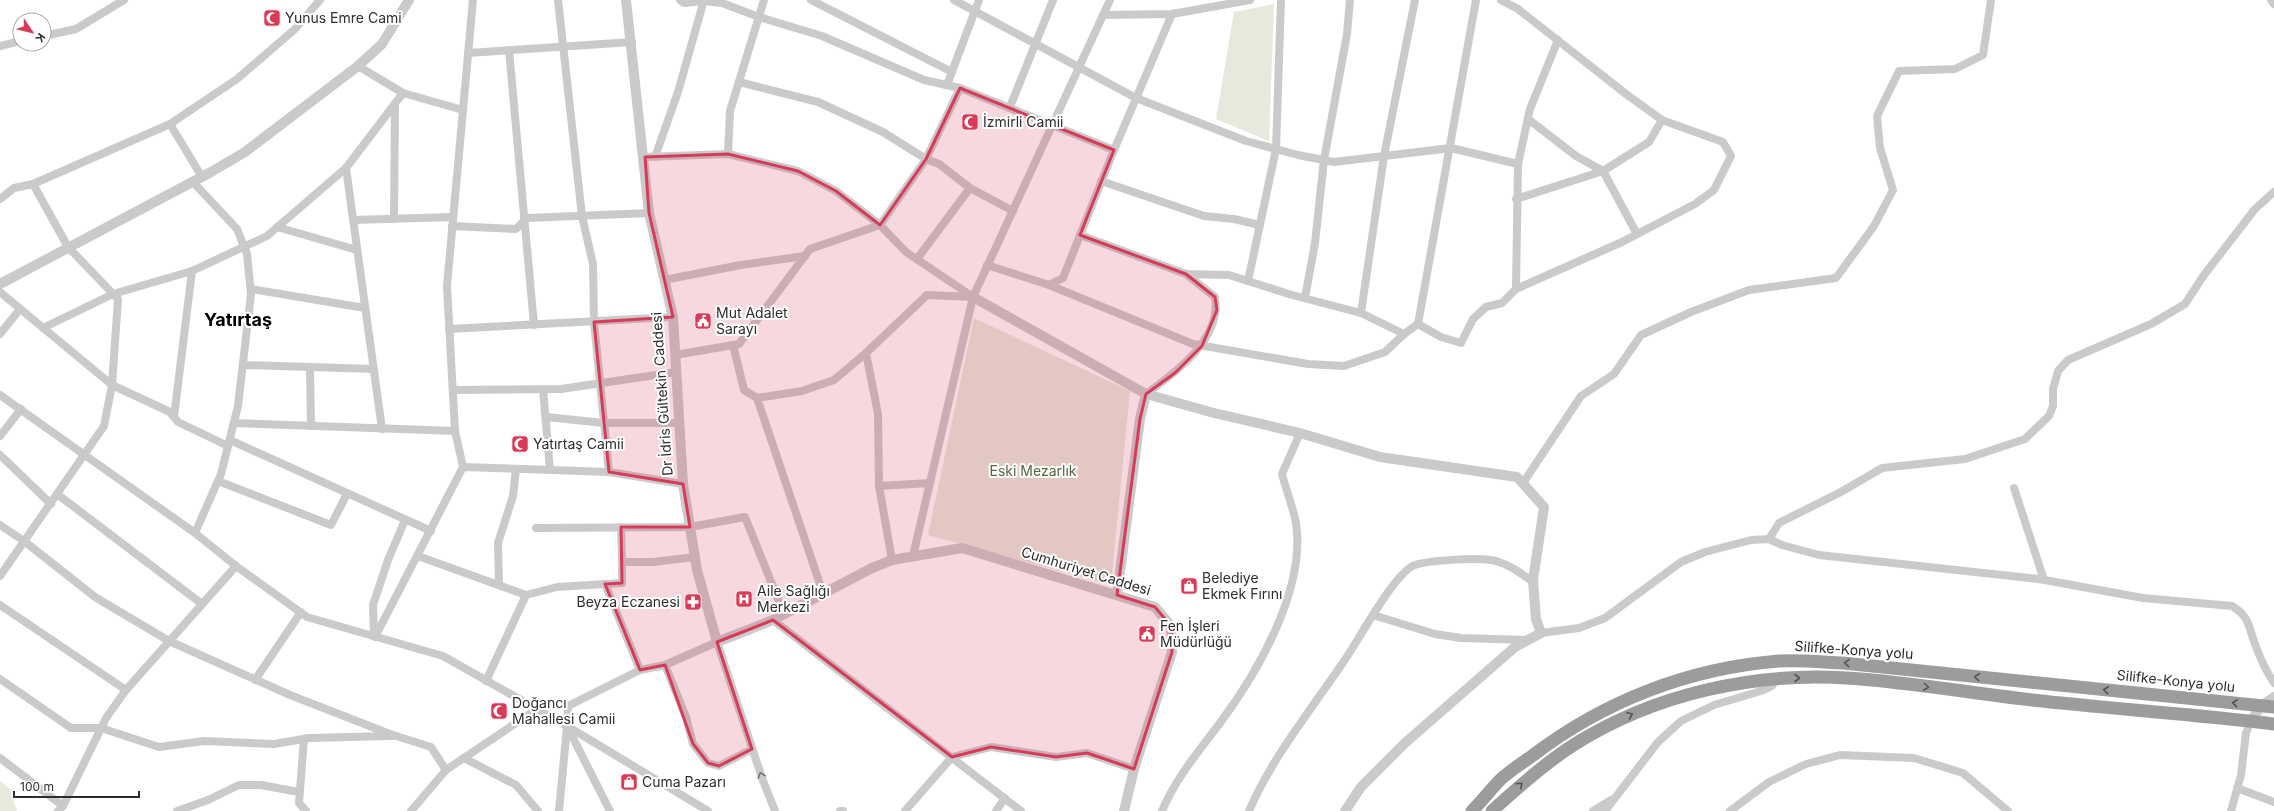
<svg xmlns="http://www.w3.org/2000/svg" width="2274" height="811" font-family="Inter,sans-serif">
  <style>
    .green { fill: #e5eadc }
    .lines { fill: none; stroke-linecap: round; stroke-linejoin: round }
    .minor { stroke: #cacaca; stroke-width: 8 }
    .tertiary { stroke: #cacaca; stroke-width: 10 }
    .trunk { stroke: #9c9c9c; stroke-width: 13 }
    .oneway { stroke: #545454 }
    .oneway2 { stroke: #747474 }
    .marked { fill: #d83b58; fill-opacity: 0.2; stroke: #d83b58; stroke-width: 3; stroke-linejoin: round }
    .labels { text-anchor: middle; stroke-width: 4; stroke-linejoin: round; paint-order: stroke }
    .poi-label { font-size: 14px; fill: #2d2d2d; stroke: #fff; text-anchor: start }
    .street-label { font-size: 14px; fill: #2d2d2d; stroke: #fff }
    .park-label { font-size: 14px; fill: #55663e; stroke: #fff }
    .district-label { font-size: 18px; font-weight: bold; fill: #000; stroke: #fff }
  </style>
  <rect width="100%" height="100%" fill="#fff"/>
  <!-- green -->
  <g class="green">
    <polygon points="1274,4 1269,141 1216,119 1234,12"/>
    <polygon points="974,318 1130,391 1111,585 928,535"/>
    <polygon points="0,781 9,788 17,811 0,811"/>
  </g>
  <g class="lines">
    <!-- minor -->
    <g class="minor">
      <polyline points="558,0 582,216 593,264 594,322 609,472"/>
      <polyline points="680,0 684,3 704,1 722,3 759,17 822,36 924,80 960,88 1114,150"/>
      <polyline points="811,0 952,72"/>
      <polyline points="954,0 1136,98 1246,141 1298,155 1334,162 1451,148 1518,164"/>
      <polyline points="2271,0 2274,4"/>
      <polyline points="1103,15 1172,14 1250,0"/>
      <polyline points="44,36 76,29 124,0"/>
      <polyline points="0,46 20,41"/>
      <polyline points="509,50 534,325"/>
      <polyline points="468,53 632,42"/>
      <polyline points="358,66 403,93"/>
      <polyline points="739,82 818,102 883,132 926,159 939,164 970,188 1013,211"/>
      <polyline points="947,85 979,0"/>
      <polyline points="1010,107 1053,0"/>
      <polyline points="1528,119 1576,156 1603,171 1649,142 1662,120"/>
      <polyline points="170,124 237,79 295,29 320,0"/>
      <polyline points="728,154 730,111 764,0"/>
      <polyline points="645,157 728,154 798,171 836,191 880,225 906,252 973,297 913,556"/>
      <polyline points="655,157 678,92 704,0"/>
      <polyline points="346,168 382,429"/>
      <polyline points="1101,181 1204,216 1234,219 1260,225"/>
      <polyline points="193,182 237,229 247,254 251,294 238,406 221,474 195,533"/>
      <polyline points="33,184 170,124 202,177"/>
      <polyline points="0,199 14,188 33,184 68,247 118,299 112,385 104,426 0,576"/>
      <polyline points="1516,199 1603,171 1637,234"/>
      <polyline points="394,219 395,104"/>
      <polyline points="353,220 453,217"/>
      <polyline points="452,226 516,229 527,218 649,213"/>
      <polyline points="277,227 357,250"/>
      <polyline points="1080,235 1186,274 1229,275 1292,295 1361,313 1404,334"/>
      <polyline points="917,259 970,188"/>
      <polyline points="987,265 1049,285 1063,278 1114,150 1172,14"/>
      <polyline points="664,280 741,265 805,256"/>
      <polyline points="1248,281 1276,149 1281,0"/>
      <polyline points="1049,285 1193,344 1308,364 1344,366 1385,352 1404,334 1418,324 1476,0"/>
      <polyline points="251,289 365,308"/>
      <polyline points="1516,289 1518,164 1530,109 1558,40"/>
      <polyline points="0,292 112,385 170,412 178,422 228,446"/>
      <polyline points="1305,298 1315,243 1324,160 1347,34 1350,0"/>
      <polyline points="1361,313 1384,156 1415,0"/>
      <polyline points="1418,324 1441,337 1461,343 1473,319 1486,307 1502,303 1516,289 1622,242 1695,204 1714,190 1731,156 1723,142 1662,120 1626,94 1518,9 1501,0"/>
      <polyline points="43,328 113,294 192,271 267,236 346,168 403,93 463,110"/>
      <polyline points="449,329 673,317"/>
      <polyline points="0,334 20,309"/>
      <polyline points="733,345 744,390 757,398"/>
      <polyline points="866,353 878,414 879,486 892,560"/>
      <polyline points="675,355 739,344 810,249 880,225 926,159 960,88"/>
      <polyline points="243,365 374,369"/>
      <polyline points="310,367 311,426"/>
      <polyline points="543,389 550,470"/>
      <polyline points="453,390 561,389 676,372"/>
      <path d="M1146 394C1176 372 1222 339 1215 297L1186 274"/>
      <polyline points="0,395 195,533 236,566 307,617 443,656 567,726 708,811"/>
      <polyline points="174,417 192,271"/>
      <polyline points="546,417 604,423 679,423"/>
      <polyline points="234,423 455,431"/>
      <polyline points="0,436 21,409"/>
      <polyline points="230,440 431,531"/>
      <polyline points="0,455 51,504"/>
      <polyline points="463,467 609,472 683,484"/>
      <polyline points="218,481 331,525 347,494"/>
      <polyline points="1523,483 1581,396 1614,374 1641,335 1691,312 1749,290 1836,278 1874,226 1893,190 1880,148 1877,116 1899,71 1955,69 1983,55 1991,0"/>
      <polyline points="879,486 930,483"/>
      <polyline points="2014,488 2044,580"/>
      <polyline points="57,494 202,604"/>
      <polyline points="0,525 24,541 95,597 169,641 290,695 390,734 431,747 446,770"/>
      <polyline points="621,527 622,562"/>
      <polyline points="536,528 690,527 745,517 784,614"/>
      <polyline points="1769,539 1779,523 1841,492 1882,468 1965,459 2025,439 2049,416 2053,406 2053,389 2058,371 2068,360 2151,324 2185,304 2204,275 2255,209 2274,192"/>
      <polyline points="418,556 526,595"/>
      <polyline points="605,584 640,670"/>
      <polyline points="499,585 498,543 513,496 516,469"/>
      <polyline points="823,593 757,398 802,391 834,380 866,353 927,295 973,297 1110,0"/>
      <polyline points="0,605 126,690"/>
      <polyline points="1373,615 1435,634 1461,638 1527,640"/>
      <polyline points="773,620 1021,811"/>
      <path d="M1541 633 1579 628 1605 618 1681 562 1705 552 1751 540 1769 539 1782 545 1819 555 2039 579 2143 598 2232 606C2250 617 2248 626 2255 644 2260 658 2266 671 2274 683"/>
      <polyline points="374,636 373,605 388,560 405,520"/>
      <polyline points="375,637 463,467 455,431 447,286 473,0"/>
      <polyline points="665,665 686,717 693,744 708,763 719,766 752,749"/>
      <polyline points="0,679 71,728 101,728 159,747 204,741 274,744 309,738 392,736"/>
      <polyline points="255,680 301,612"/>
      <polyline points="486,681 526,595 557,587 622,583 622,562 653,562 695,557"/>
      <polyline points="304,739 299,803 306,811"/>
      <polyline points="0,758 63,806"/>
      <polyline points="464,758 516,785 538,811"/>
      <polyline points="2237,788 2274,802"/>
      <polyline points="58,811 63,806 106,718 126,690 236,566"/>
      <polyline points="177,811 208,800 239,785 261,785 299,792"/>
      <polyline points="411,811 446,770 537,709"/>
      <polyline points="559,811 567,727"/>
      <polyline points="610,811 567,726 568,706 640,670 665,665 717,642 762,778 775,811"/>
      <polyline points="840,811 843,811"/>
      <polyline points="905,811 952,757 991,747 1056,757 1087,753 1134,769"/>
      <polyline points="996,811 1005,798"/>
      <path d="M1162 811C1175 779 1199 751 1220 723 1258 672 1306 589 1296 523 1293 507 1286 490 1282 474L1300 433"/>
      <path d="M1249 811C1273 755 1315 705 1348 655 1361 636 1395 572 1415 565 1430 560 1480 557 1496 561 1510 565 1522 574 1533 582"/>
      <polyline points="1593,811 1611,800"/>
      <polyline points="1605,811 1658,742 1681,721 1714,705 1764,690 1772,686 1776,678"/>
      <polyline points="1730,811 1769,782 1806,764 1840,755 1914,758 1963,773 2008,811"/>
      <polyline points="2231,811 2241,775 2246,733 2251,721"/>
    </g>
    <!-- tertiary -->
    <g class="tertiary">
      <polyline points="626,0 649,213 673,317 683,484 697,570 717,642 773,620 872,568 892,560 962,548 1155,607 1171,626 1172,652 1134,769 1124,811"/>
      <polyline points="0,284 211,172 245,152 358,66 382,44 409,0"/>
      <polyline points="973,297 1146,394 1214,413 1300,433 1380,457 1517,477 1544,507 1533,580 1536,619 1541,633 1515,647 1405,743 1361,787 1345,811"/>
      <polyline points="1117,595 1140,419 1146,394"/>
      <polyline points="2251,721 2261,706 2274,697"/>
    </g>
    <!-- trunk -->
    <g class="trunk">
      <path d="M1472 811C1482 801 1491 789 1501 779 1510 771 1522 763 1532 756 1604 701 1689 668 1779 661 1800 660 1822 662 1843 663L2274 707"/>
      <path d="M1492 811C1518 787 1545 763 1575 744 1655 694 1754 672 1847 678 1909 682 1971 693 2032 700 2112 709 2194 714 2274 724"/>
    </g>
  </g>
  <!-- one-way arrows -->
  <defs><path id="oneway-chevron" d="M-2-3.5L2.5 0L-2 3.5" fill="none" stroke-width="1.6" stroke-linecap="round" stroke-linejoin="round"/></defs>
  <g class="oneway">
    <use href="#oneway-chevron" transform="translate(1847 663) rotate(-175)"/>
    <use href="#oneway-chevron" transform="translate(1977 677) rotate(-174)"/>
    <use href="#oneway-chevron" transform="translate(1797 678)"/>
    <use href="#oneway-chevron" transform="translate(1926 687) rotate(7)"/>
    <use href="#oneway-chevron" transform="translate(2106 690) rotate(-174)"/>
    <use href="#oneway-chevron" transform="translate(2235 703) rotate(-174)"/>
    <use href="#oneway-chevron" transform="translate(1630 715) rotate(-22)"/>
    <use href="#oneway-chevron" transform="translate(1520 785) rotate(-43)"/>
  </g>
  <use class="oneway2" href="#oneway-chevron" transform="translate(761 775) rotate(-109)"/>
  <!-- marked area -->
  <path class="marked" d="M960 88 1114 150 1080 235 1186 274 1215 297 1217 310 1202 346 1175 373 1146 394 1140 419 1117 595 1155 607 1171 626 1172 652 1134 769 1087 753 1056 757 991 747 952 757 773 620 717 642 752 749 719 766 708 763 693 744 665 665 640 670 605 584 622 583 621 527H690L683 484 609 472 594 322 673 317 649 213 645 157 728 154 798 171 836 191 880 225 926 159Z"/>
  <!-- icons -->
  <defs>
    <symbol id="mosque-square" viewBox="-11 -11 22 22"><rect x="-9" y="-9" width="18" height="18" rx="4" fill="#d83b58" stroke="#fff"/><path d="M3.5-4.9A6 6 0 1 0 3.5 4.9A5 5 0 1 1 3.5-4.9Z" fill="#fff"/></symbol>
    <symbol id="civic-square" viewBox="-11 -11 22 22"><rect x="-9" y="-9" width="18" height="18" rx="4" fill="#d83b58" stroke="#fff"/><path d="M-.6-6.5H3V-4.5H.6V-3L4-1V1h2V6H-6V1h2V-1L-.6-3ZM-1.2 2.5V6h2.4V2.5Z" fill="#fff"/></symbol>
    <symbol id="shop-square" viewBox="-11 -11 22 22"><rect x="-9" y="-9" width="18" height="18" rx="4" fill="#d83b58" stroke="#fff"/><path d="M-5-2.5h2.3a2.7 3.5 0 0 1 5.4 0H5L5.5 6h-11ZM-1.5-2.5h3a1.5 2.3 0 0 0-3 0Z" fill="#fff"/></symbol>
    <symbol id="hospital-square" viewBox="-11 -11 22 22"><rect x="-9" y="-9" width="18" height="18" rx="4" fill="#d83b58" stroke="#fff"/><path d="M-5-5h3v3.5h4V-5h3V5h-3V1.5h-4V5h-3Z" fill="#fff"/></symbol>
    <symbol id="pharmacy-square" viewBox="-11 -11 22 22"><rect x="-9" y="-9" width="18" height="18" rx="4" fill="#d83b58" stroke="#fff"/><path d="M-2-6h4v4h4v4h-4v4h-4v-4h-4v-4h4Z" fill="#fff"/></symbol>
  </defs>
  <g fill-rule="evenodd">
    <use href="#mosque-square" x="262" y="8" width="20" height="20"/>
    <use href="#mosque-square" x="960" y="112" width="20" height="20"/>
    <use href="#civic-square" x="693" y="311" width="20" height="20"/>
    <use href="#mosque-square" x="510" y="434" width="20" height="20"/>
    <use href="#shop-square" x="1179" y="576" width="20" height="20"/>
    <use href="#hospital-square" x="734" y="589" width="20" height="20"/>
    <use href="#pharmacy-square" x="683" y="592" width="20" height="20"/>
    <use href="#civic-square" x="1137" y="624" width="20" height="20"/>
    <use href="#mosque-square" x="489" y="701" width="20" height="20"/>
    <use href="#shop-square" x="619" y="772" width="20" height="20"/>
  </g>
  <g class="labels">
    <!-- poi labels -->
    <g class="poi-label">
      <text x="285" y="23">Yunus Emre Cami</text>
      <text x="983" y="127">İzmirli Camii</text>
      <text x="716" y="318">Mut Adalet<tspan x="716" dy="16">Sarayı</tspan></text>
      <text x="533" y="449">Yatırtaş Camii</text>
      <text x="1202" y="583">Belediye<tspan x="1202" dy="16">Ekmek Fırını</tspan></text>
      <text x="757" y="596">Aile Sağlığı<tspan x="757" dy="16">Merkezi</tspan></text>
      <text x="680" y="607" text-anchor="end">Beyza Eczanesi</text>
      <text x="1160" y="631">Fen İşleri<tspan x="1160" dy="16">Müdürlüğü</tspan></text>
      <text x="512" y="708">Doğancı<tspan x="512" dy="16">Mahallesi Camii</tspan></text>
      <text x="642" y="787">Cuma Pazarı</text>
    </g>
    <!-- street labels -->
    <g class="street-label">
      <text transform="translate(662 394) rotate(-94)" y="5">Dr İdris Gültekin Caddesi</text>
      <text transform="translate(1086 571) rotate(17)" y="5">Cumhuriyet Caddesi</text>
      <text transform="translate(1854 650) rotate(4)" y="5">Silifke-Konya yolu</text>
      <text transform="translate(2176 681) rotate(6)" y="5">Silifke-Konya yolu</text>
    </g>
    <!-- park labels -->
    <g class="park-label">
      <text x="1033" y="476">Eski Mezarlık</text>
    </g>
    <!-- district labels -->
    <g class="district-label">
      <text x="238" y="326">Yatırtaş</text>
    </g>
  </g>
  <!-- north arrow -->
  <g transform="translate(32 32) rotate(125)"><circle r="19" fill="#ffffff" stroke="#ababab"/>
  <path d="M0-3L7 15L0 10L-7 15Z" fill="#d83b58"/>
  <text y="-6" font-size="11" font-weight="bold" text-anchor="middle" fill="#2d2d2d">K</text>
  </g>
  <!-- scale -->
  <path d="M14 791v6h125v-6" fill="none" stroke="#2d2d2d" stroke-width="2"/>
  <text x="20" y="791" font-size="12" fill="#2d2d2d" stroke="#ffffff" stroke-width="3" paint-order="stroke">100 m</text>
</svg>
